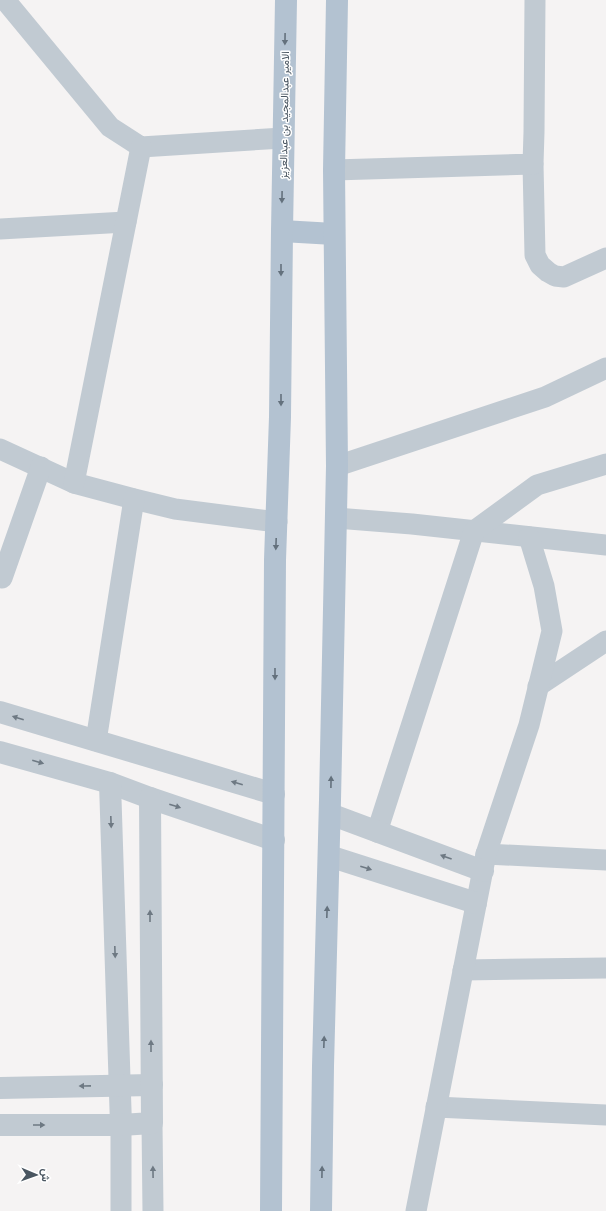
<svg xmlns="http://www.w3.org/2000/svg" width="606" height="1211" font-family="'DM Sans',Vazirmatn,sans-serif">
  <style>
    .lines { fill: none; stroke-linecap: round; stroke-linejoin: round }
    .minor { stroke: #c1cad2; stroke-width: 21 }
    .tertiary { stroke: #c1cad2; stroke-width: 22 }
    .primary { stroke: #b3c2d1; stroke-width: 22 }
    .oneway { fill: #64717d }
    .oneway2 { fill: #6e7983 }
    .labels { text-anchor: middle; stroke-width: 3; stroke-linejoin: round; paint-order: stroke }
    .street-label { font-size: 11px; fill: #4a5661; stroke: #fff }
  </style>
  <rect width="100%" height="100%" fill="#f5f3f3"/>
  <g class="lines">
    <!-- minor -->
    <g class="minor">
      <polyline points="5,0 110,127 141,147 283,138"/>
      <polyline points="533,164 535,255 540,265 548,272 555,276 564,277 606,258"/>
      <polyline points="334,170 533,164 534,132 535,0"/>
      <polyline points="0,229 126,222"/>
      <polyline points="0,449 74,483 134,499 175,509 277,522"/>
      <polyline points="337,466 545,397 606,368"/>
      <polyline points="74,483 141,147"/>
      <polyline points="336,518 412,524 606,545"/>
      <polyline points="2,578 41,467"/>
      <polyline points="538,686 606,641"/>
      <polyline points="96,741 134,499"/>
      <polyline points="377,832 474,531 537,485 606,464"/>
      <polyline points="486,854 606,860"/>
      <polyline points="463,970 606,968"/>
      <polyline points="436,1107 606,1115"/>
      <polyline points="152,1123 153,1211"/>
      <polyline points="121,1125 121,1211"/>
      <polyline points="416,1211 486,854 529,725 552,631 544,586 529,537"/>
    </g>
    <!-- tertiary -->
    <g class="tertiary">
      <polyline points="0,712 274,794"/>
      <polyline points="0,752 110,783 150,798 274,840"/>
      <polyline points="110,783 121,1125"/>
      <polyline points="330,814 483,871"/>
      <polyline points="329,856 476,903"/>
      <polyline points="0,1088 152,1085"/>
      <polyline points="0,1125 121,1125 152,1123 150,798"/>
    </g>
    <!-- primary -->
    <g class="primary">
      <polyline points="282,231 334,234"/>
      <polyline points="271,1211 275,560 280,417 282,231 286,0"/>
      <polyline points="321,1211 323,1066 330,800 337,466 334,170 337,0"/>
    </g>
  </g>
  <!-- one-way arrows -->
  <defs><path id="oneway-solid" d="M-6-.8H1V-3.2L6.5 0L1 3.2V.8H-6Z"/></defs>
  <g class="oneway">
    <use href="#oneway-solid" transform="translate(285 39) rotate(91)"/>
    <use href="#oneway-solid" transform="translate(282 197) rotate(91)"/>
    <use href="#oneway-solid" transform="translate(281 270) rotate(90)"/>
    <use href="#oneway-solid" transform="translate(281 400) rotate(90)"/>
    <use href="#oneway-solid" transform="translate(276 544) rotate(92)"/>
    <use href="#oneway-solid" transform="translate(275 674) rotate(90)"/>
    <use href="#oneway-solid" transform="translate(331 782) rotate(-89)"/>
    <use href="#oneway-solid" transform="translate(327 912) rotate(-88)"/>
    <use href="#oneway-solid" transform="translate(324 1042) rotate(-88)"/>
    <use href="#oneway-solid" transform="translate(322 1172) rotate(-89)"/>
  </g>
  <g class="oneway2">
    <use href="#oneway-solid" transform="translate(18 718) rotate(-163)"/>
    <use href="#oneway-solid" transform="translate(38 762) rotate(16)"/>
    <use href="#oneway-solid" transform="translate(237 783) rotate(-164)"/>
    <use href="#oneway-solid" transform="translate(175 806) rotate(18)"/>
    <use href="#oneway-solid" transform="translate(111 822) rotate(88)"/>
    <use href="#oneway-solid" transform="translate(446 857) rotate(-160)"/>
    <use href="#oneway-solid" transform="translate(366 868) rotate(18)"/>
    <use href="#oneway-solid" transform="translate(150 916) rotate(-90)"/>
    <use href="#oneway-solid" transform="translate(115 952) rotate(88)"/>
    <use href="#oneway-solid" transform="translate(151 1046) rotate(-90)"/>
    <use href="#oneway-solid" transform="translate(85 1086) rotate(179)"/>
    <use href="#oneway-solid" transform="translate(39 1125)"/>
    <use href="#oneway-solid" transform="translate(153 1172) rotate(-91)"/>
  </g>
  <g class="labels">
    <!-- street labels -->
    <g class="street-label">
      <text transform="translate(284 115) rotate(-89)" y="4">الامير عبدالمجيد بن عبدالعزيز</text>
    </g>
  </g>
  <!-- north arrow -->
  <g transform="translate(36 1175) rotate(92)" stroke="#ffffff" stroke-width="3" paint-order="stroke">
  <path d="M0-3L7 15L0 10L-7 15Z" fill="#4a5661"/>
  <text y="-6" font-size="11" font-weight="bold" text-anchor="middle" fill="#4a5661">ش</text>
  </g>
</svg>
